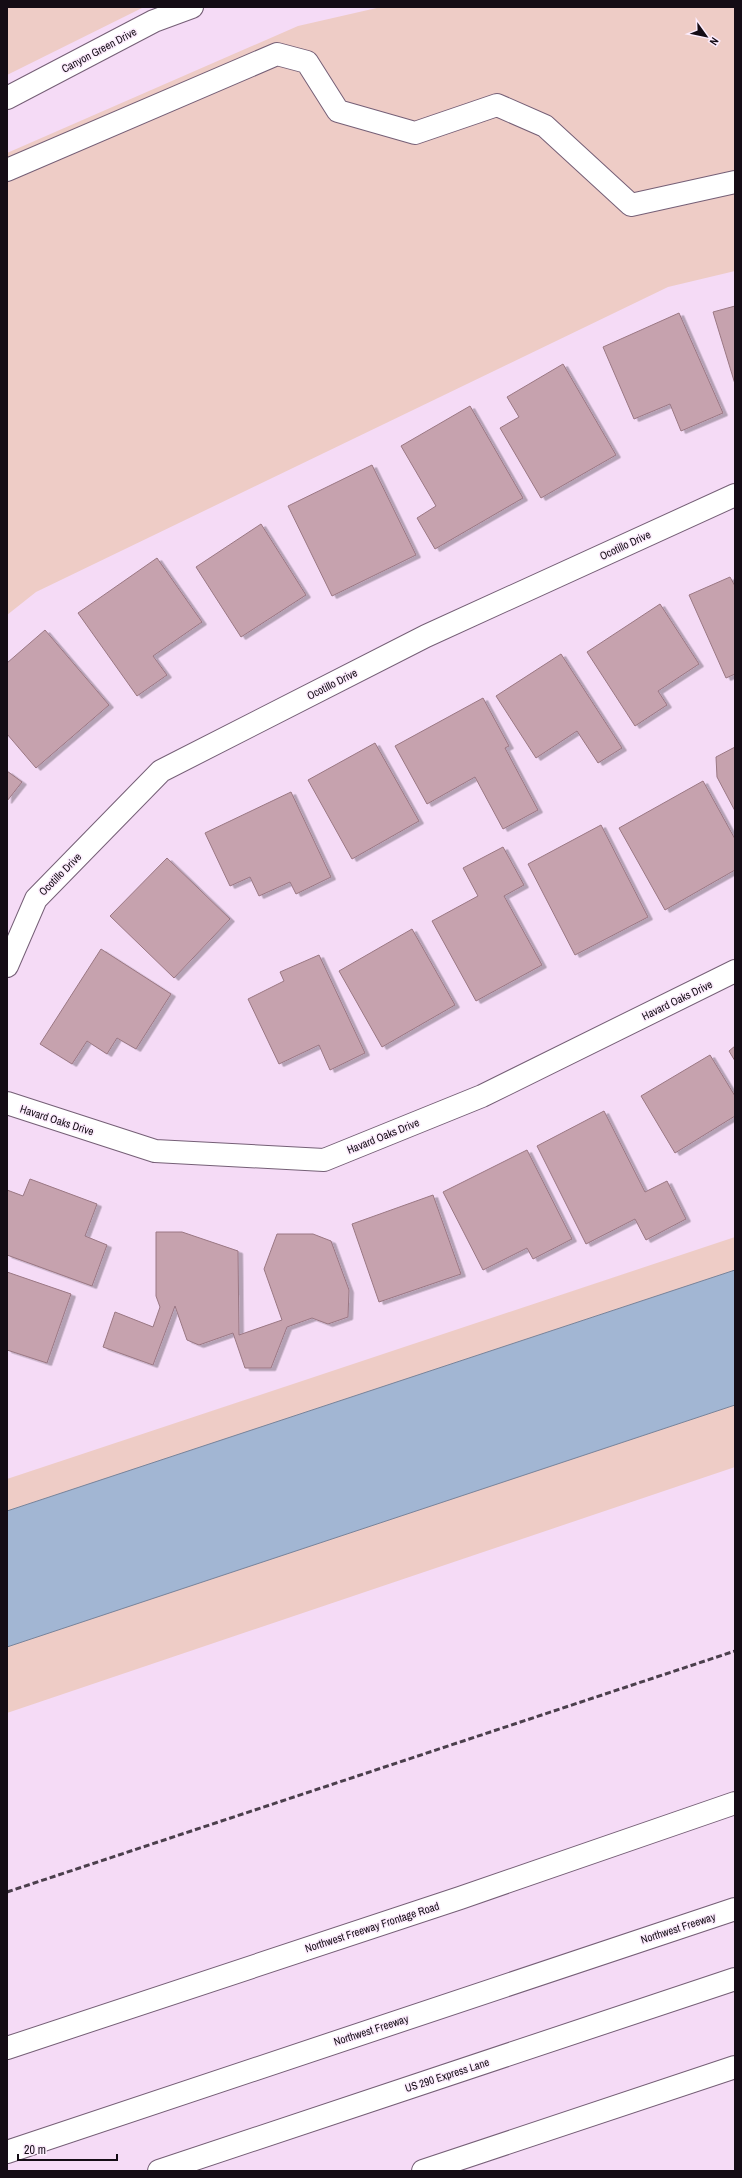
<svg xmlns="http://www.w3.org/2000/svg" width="742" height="2178" font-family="'Archivo Narrow',sans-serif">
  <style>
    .green { fill: #eeccc6 }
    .water { fill: #a2b6d3; stroke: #77839a }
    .building { fill: #c6a2ae; stroke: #9a7783; filter: url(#shadow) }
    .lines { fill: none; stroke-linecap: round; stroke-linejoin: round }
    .minor-casing { stroke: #755f76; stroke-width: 24 }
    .major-casing { stroke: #755f76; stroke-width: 24 }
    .highway-casing { stroke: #755f76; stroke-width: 24 }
    .minor { stroke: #fff; stroke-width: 22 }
    .major { stroke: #fff; stroke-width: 22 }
    .highway { stroke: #fff; stroke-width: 22 }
    .rail { stroke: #4b3f4c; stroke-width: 3; stroke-dasharray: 6 3; stroke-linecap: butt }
    .labels { text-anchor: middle; stroke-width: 3; stroke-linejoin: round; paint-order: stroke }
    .street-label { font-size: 11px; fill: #140c15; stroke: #fcecfd }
  </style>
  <defs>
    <filter id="shadow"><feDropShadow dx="4.5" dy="2.5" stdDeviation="0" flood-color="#0004"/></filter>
  </defs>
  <rect width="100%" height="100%" fill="#f5dbf6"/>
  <!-- green -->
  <g class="green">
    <polygon points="7,7 144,7 7,75"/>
    <polygon points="381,7 735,7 735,271 668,287 36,592 7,615 7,153 298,26"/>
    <polygon points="735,1237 735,1467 7,1713 7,1479"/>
  </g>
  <!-- water -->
  <polygon class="water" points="735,1270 735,1405 7,1647 7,1511"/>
  <!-- building -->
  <g class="building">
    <polygon points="735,306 735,384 713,312"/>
    <polygon points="679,313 723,413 681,431 670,404 634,419 603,347"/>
    <polygon points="563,364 616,455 541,498 500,428 519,417 507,397"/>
    <polygon points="470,406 523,498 435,549 417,518 436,506 401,446"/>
    <polygon points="372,465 416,555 332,596 288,506"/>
    <polygon points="261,524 306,595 241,637 196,567"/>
    <polygon points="157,558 202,622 153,656 167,675 137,696 78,613"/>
    <polygon points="730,577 735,586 735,674 726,678 689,595"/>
    <polygon points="660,604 699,664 658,691 667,705 635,726 587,652"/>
    <polygon points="45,630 109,705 36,768 7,734 7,663"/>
    <polygon points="561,654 622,748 598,763 577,731 536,758 496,696"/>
    <polygon points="483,698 509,746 505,748 538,810 503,829 475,777 427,804 395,746"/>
    <polygon points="375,743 419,821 352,859 308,780"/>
    <polygon points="735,747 735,811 717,777 716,757"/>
    <polygon points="7,771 22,782 7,801"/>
    <polygon points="703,781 735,839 735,870 665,910 619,828"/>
    <polygon points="291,792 331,877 296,894 290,882 259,896 250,877 230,886 205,833"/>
    <polygon points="601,825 648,917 575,955 528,864"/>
    <polygon points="503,847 524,885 504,896 542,965 476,1001 432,921 478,896 463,868"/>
    <polygon points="167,858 230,919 174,978 110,916"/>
    <polygon points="412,929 455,1005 382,1047 339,971"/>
    <polygon points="101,949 171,994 136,1049 117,1038 107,1054 87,1041 72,1064 40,1044"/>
    <polygon points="319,955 365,1053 330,1070 319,1045 279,1064 248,999 284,981 280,972"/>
    <polygon points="735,1046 735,1061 729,1051"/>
    <polygon points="710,1055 735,1096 735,1116 675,1153 641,1096"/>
    <polygon points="604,1111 645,1192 667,1181 686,1219 646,1240 635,1219 586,1244 537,1146"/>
    <polygon points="527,1150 572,1239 533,1259 527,1248 483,1270 443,1192"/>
    <polygon points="30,1179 97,1204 85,1236 107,1245 92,1286 7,1255 7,1190 23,1196"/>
    <polygon points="433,1195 461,1274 379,1302 352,1224"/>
    <polygon points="156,1232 182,1232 238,1251 239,1335 282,1320 264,1269 277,1234 313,1234 331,1241 349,1290 348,1317 328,1324 312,1318 287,1327 271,1368 245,1368 233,1333 199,1345 187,1340 175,1306 153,1365 103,1347 115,1312 153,1327 160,1307 156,1296"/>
    <polygon points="7,1272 71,1294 47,1363 7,1350"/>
  </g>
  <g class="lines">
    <defs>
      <g id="minor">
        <polyline points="7,98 154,21 192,7"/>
        <polyline points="7,170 277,54 307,62 338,111 415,133 497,105 545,126 631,205 735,182"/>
        <polyline points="7,966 36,899 161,771 426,636 735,495"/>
        <polyline points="7,1103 155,1151 324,1160 482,1096 735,971"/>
      </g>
      <polyline id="major" points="7,2048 460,1898 735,1803"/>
      <g id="highway">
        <polyline points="7,2152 735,1909"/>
        <polyline points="159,2171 735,1979"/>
        <polyline points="423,2171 735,2067"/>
      </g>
    </defs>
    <!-- minor casing -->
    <use href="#minor" class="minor-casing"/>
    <!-- major casing -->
    <use href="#major" class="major-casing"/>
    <!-- highway casing -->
    <use href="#highway" class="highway-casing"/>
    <!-- minor -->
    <use href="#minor" class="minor"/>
    <!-- major -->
    <use href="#major" class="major"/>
    <!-- highway -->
    <use href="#highway" class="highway"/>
    <!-- rail -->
    <polyline class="rail" points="7,1892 735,1651"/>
  </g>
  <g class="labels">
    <!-- street labels -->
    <g class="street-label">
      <text transform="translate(99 50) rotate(-28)" y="4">Canyon Green Drive</text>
      <text transform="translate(625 545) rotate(-25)" y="4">Ocotillo Drive</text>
      <text transform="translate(332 684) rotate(-27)" y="4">Ocotillo Drive</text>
      <text transform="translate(60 874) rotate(-45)" y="4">Ocotillo Drive</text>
      <text transform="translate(677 1000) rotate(-26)" y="4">Havard Oaks Drive</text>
      <text transform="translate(57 1120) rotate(18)" y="4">Havard Oaks Drive</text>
      <text transform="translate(383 1136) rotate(-22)" y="4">Havard Oaks Drive</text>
      <text transform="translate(372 1927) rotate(-18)" y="4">Northwest Freeway Frontage Road</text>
      <text transform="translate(678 1928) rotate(-18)" y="4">Northwest Freeway</text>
      <text transform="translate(371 2030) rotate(-18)" y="4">Northwest Freeway</text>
      <text transform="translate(447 2075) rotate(-18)" y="4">US 290 Express Lane</text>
    </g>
  </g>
  <!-- border -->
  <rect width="742" height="2178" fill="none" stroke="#140c15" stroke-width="16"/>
  <!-- north arrow -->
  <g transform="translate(706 36) rotate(123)" stroke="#fcecfd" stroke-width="3" paint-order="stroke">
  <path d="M0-3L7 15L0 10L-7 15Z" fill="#140c15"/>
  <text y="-6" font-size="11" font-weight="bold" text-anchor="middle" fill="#140c15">N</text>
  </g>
  <!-- scale -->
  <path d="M18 2154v6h99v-6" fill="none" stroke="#140c15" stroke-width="2"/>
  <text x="24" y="2154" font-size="12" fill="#140c15" stroke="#fcecfd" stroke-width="3" paint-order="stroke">20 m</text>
</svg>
